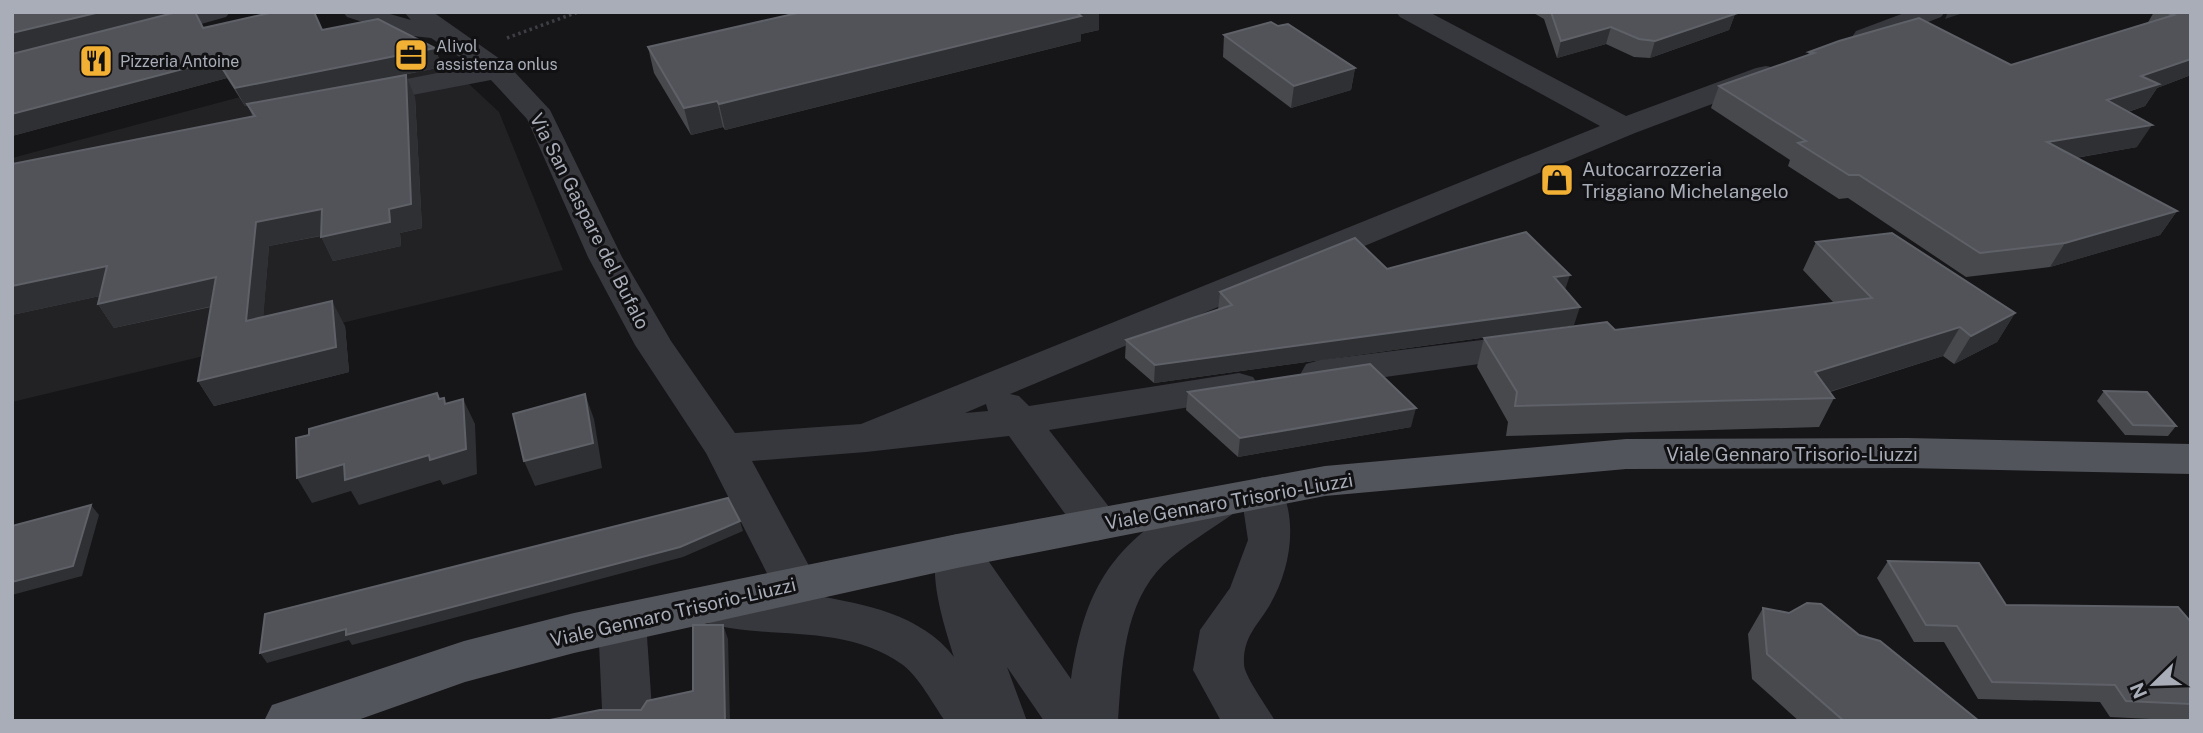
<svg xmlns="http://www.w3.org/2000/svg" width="2203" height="733" font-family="'Public Sans',sans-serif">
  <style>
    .built { fill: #222225 }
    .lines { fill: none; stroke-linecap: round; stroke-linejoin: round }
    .path { stroke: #3d3f44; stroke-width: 3.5; stroke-dasharray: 2.5 3.5; stroke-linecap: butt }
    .minor { fill: #37383d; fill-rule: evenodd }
    .major { fill: #53555c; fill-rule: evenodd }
    .wall { fill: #47494d }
    .shaded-wall { fill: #2f3033 }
    .building { fill: #525359; stroke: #5f6168; stroke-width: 2 }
    .labels { text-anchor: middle; stroke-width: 6; stroke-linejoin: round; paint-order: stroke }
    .far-poi-label { font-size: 16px; fill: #a8adb8; stroke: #111113; text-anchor: start }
    .poi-label { font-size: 19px; fill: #a8adb8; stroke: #111113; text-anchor: start }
    .street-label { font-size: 19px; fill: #a8adb8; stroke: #111113 }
  </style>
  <rect width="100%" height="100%" fill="#161618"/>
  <!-- built -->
  <polygon class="built" points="441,58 499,112 563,270 12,402 12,158 281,86"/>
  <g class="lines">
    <!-- path -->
    <polyline class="path" points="507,38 578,12"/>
    <!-- minor -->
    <g class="minor">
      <polygon points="187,12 230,12 226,17 148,39 139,37 135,31 139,25"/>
      <path d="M343 12H383L411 20 404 12H433L507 64 550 110 622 257 671 341 735 433 861 424 1600 126 1400 17 1396 12H1429L1626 116 1756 68 1766 66 1776 68 1780 74 1776 80 1635 133 1010 394 1019 396 1029 406 1239 373 1253 377 1259 386 1253 395 1239 399 1049 430 1113 512 1119 524 1113 536 1097 541 1081 536 1009 436 866 452 752 461 819 584 813 595C864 604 921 614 954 657 944 625 925 568 941 539L957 534 973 539 1071 679C1084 594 1107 551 1181 505 1202 493 1210 483 1234 491L1241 502 1234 513C1211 530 1185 544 1164 564 1123 604 1122 667 1118 721H1044L1007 667 1027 721H945C933 704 919 677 903 665 840 620 765 643 696 620L689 607 696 594 713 588 777 593 706 453 635 345 588 257 527 119 491 80 360 105 350 102 346 96 350 90 473 66 431 38 403 35 347 17ZM986 404 988 411 965 413Z"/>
      <polygon points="1907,12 1945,12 1941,17 1874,43 1856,43 1852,37 1856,31"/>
      <polygon points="1531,334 1544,337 1550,346 1544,355 1320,386 1306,382 1301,373 1306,364 1320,360"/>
      <path d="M1263 477 1278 482C1300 521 1290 574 1266 611 1254 629 1243 640 1244 664 1244 676 1268 708 1275 721H1221L1193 670 1200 630 1230 588 1248 540 1241 493 1248 482Z"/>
      <polygon points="622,603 639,608 646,622 652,709 647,721 607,721 602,709 598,622 605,608"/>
    </g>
    <!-- major -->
    <polygon class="major" points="1907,438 2191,444 2191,474 1907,468 1626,469 1325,496 957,568 574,653 465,682 355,721 264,721 272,705 464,641 574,613 957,534 1325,466 1626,439"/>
  </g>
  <!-- wall -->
  <g class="wall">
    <polygon points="12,12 203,28 322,30 435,48 442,67 369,82 415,97 422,228 400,233 401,246 333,261 321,236 269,246 263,317 345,326 349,372 214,406 198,381 211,307 114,328 98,304 100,296 12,315 12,164 253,117 248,106 245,106 227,78 12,136"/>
    <polygon points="802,12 1099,12 1099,30 1081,34 1081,41 725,130 723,127 691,135 654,73 648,47"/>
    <polygon points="1532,12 1730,12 1735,14 1729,30 1650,58 1634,57 1606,44 1557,58 1544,19"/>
    <polygon points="2154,12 2191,12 2191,75 2157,88 2145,106 2128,112 2137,147 2076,158 2177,211 2160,235 2050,267 1966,277 1848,198 1839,199 1788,166 1790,160 1711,108 1719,86 1808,55 1809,52 2011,65 2147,24"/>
    <polygon points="1224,35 1355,68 1351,90 1291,108 1223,57"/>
    <polygon points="1816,242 2015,313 1997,342 1954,364 1943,356 1830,392 1834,398 1819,427 1506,436 1508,422 1477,367 1484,338 1615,330 1834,303 1803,270"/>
    <polygon points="1387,269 1565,290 1574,325 1154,383 1125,358 1126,340 1218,310 1220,292"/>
    <polygon points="2104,391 2176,426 2168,436 2125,435 2097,401"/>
    <polygon points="1188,392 1411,427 1238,457 1186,410"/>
    <polygon points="1888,561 2006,605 2191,622 2191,721 2110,717 2100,702 1978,699 1944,642 1914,642 1877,578"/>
    <polygon points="1763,608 1789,613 1859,635 1979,721 1799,721 1752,679 1748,634"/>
  </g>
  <!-- shaded-wall -->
  <g class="shaded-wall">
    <polygon points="100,12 182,12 12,54 12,33"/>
    <polygon points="1074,12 1099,12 1099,30 1081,34 1081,41 725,130 719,104"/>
    <polygon points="1948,12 1966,12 1945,19"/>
    <polygon points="1735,14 1729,30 1650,58 1655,41"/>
    <polygon points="1611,27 1606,44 1557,58 1561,41"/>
    <polygon points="435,48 442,67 245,106 235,88"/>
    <polygon points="2191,59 2191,75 2157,88 2145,106 2094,123 2107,100 2141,76"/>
    <polygon points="217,60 227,78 12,136 12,114"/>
    <polygon points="1355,68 1351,90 1291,108 1294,86"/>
    <polygon points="406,75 415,97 422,228 400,233 401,246 333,261 321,237 389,209"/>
    <polygon points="717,101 723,127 691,135 684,108"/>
    <polygon points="2152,125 2137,147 2034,165 2047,142"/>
    <polygon points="322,209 334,233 269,246 261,346 246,321 256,222"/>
    <polygon points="2177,211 2160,235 2050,267 2065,243"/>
    <polygon points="107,266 123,291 12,315 12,286"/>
    <polygon points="1570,275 1564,293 1554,277"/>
    <polygon points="216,277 230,302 114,328 98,304"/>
    <polygon points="332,301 345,326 349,372 214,406 198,381"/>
    <polygon points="1580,307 1574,325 1154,383 1155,365"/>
    <polygon points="2015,313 1997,342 1954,364 1971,336"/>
    <polygon points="1960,327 1943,356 1809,398 1815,372"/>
    <polygon points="585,394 594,419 602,468 535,486 524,461"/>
    <polygon points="463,399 475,424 477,474 443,485 440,480 359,505 351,491 312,503 297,478"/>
    <polygon points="1416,408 1411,427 1238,457 1240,438"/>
    <polygon points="91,505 99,515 82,576 12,595 12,582"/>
    <polygon points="740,521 743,531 683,557 352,645 349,640 267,663 260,653"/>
    <polygon points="723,625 728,639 730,721 725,721"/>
  </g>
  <!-- building -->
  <g class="building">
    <polygon points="12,12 100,12 12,33"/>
    <polygon points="177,12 195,12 203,28 274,12 314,12 322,30 378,19 435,48 235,88 217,60 12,114 12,54"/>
    <polygon points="802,12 1076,12 1081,16 719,104 717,101 684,108 648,47"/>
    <polygon points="1551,12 1730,12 1735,14 1655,41 1639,39 1611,27 1561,41"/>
    <polygon points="2165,12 2191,12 2191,59 2141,76 2159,84 2107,100 2152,125 2047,142 2177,211 2065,243 1980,253 1859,175 1849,175 1798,143 1806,141 1719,86 1814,53 1809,52 1839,41 1919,18 2011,65 2174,15"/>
    <polygon points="1271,22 1278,26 1288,24 1355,68 1294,86 1224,35"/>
    <polygon points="406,75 411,204 389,209 390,222 321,237 322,209 256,222 246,321 332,301 336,347 198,381 216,277 98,304 107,266 12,286 12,164 255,116 247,104"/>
    <polygon points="1526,232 1570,275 1554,277 1580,307 1155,365 1126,340 1232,305 1220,292 1355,238 1387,269"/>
    <polygon points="1892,233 2015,313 1971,336 1960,327 1815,372 1834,398 1515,406 1517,392 1484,338 1607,322 1615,330 1872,298 1816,242"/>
    <polygon points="1370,364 1416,408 1240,438 1188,392"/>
    <polygon points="2104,391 2147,392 2176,426 2133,425"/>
    <polygon points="437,393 439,399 444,398 445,404 463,399 466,449 430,460 429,455 345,480 344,464 297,478 296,438 309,435 309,429"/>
    <polygon points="585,394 593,443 524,461 513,414"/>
    <polygon points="728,498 740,521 680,547 346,635 346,629 260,653 265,614"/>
    <polygon points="91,505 73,566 12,582 12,526"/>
    <polygon points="1888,561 1979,563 2006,605 2178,607 2191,622 2191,704 2126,701 2115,685 1992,682 1957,626 1926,625"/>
    <polygon points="1807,603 1821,604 1859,635 1880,641 1979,721 1844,721 1767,654 1763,608 1789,613"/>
    <polygon points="693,625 723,625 725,721 545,721 600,710 641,710 647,701 693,691"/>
  </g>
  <!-- icons -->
  <defs>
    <symbol id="office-square" viewBox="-11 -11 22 22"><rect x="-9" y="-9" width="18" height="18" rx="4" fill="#f2b134" stroke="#111113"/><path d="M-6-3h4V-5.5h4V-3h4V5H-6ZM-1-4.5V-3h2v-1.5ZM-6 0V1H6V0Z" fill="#111"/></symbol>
    <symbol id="restaurant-square" viewBox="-11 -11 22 22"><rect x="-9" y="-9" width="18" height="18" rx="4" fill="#f2b134" stroke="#111113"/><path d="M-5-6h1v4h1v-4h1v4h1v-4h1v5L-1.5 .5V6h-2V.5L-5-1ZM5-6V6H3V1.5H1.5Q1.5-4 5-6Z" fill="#111"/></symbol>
    <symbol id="shop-square" viewBox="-11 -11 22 22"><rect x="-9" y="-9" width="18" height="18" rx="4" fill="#f2b134" stroke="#111113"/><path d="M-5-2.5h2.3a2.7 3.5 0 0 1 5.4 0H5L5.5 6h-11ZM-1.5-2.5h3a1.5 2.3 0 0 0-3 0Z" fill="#111"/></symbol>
  </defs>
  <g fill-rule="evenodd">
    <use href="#office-square" x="392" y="36" width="38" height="38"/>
    <use href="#restaurant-square" x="77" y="42" width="38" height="38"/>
    <use href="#shop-square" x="1538" y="161" width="38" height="38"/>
  </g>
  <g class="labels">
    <!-- far-poi labels -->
    <g class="far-poi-label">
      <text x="436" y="52">Alivol<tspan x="436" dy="18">assistenza onlus</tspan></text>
      <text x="120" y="67">Pizzeria Antoine</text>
    </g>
    <!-- poi labels -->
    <g class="poi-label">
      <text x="1582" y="176">Autocarrozzeria<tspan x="1582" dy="22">Triggiano Michelangelo</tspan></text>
    </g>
    <!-- street labels -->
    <g class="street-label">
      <text transform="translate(590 221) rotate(63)" y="7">Via San Gaspare del Bufalo</text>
      <text x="1792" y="461">Viale Gennaro Trisorio-Liuzzi</text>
      <text transform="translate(1229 501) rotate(-10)" y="7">Viale Gennaro Trisorio-Liuzzi</text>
      <text transform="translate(673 612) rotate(-13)" y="7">Viale Gennaro Trisorio-Liuzzi</text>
    </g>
  </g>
  <!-- border -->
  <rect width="2203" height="733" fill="none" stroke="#a8adb8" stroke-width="28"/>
  <!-- north arrow -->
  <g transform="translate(2154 684) rotate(247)" stroke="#111113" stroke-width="5" paint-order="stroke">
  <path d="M0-5L12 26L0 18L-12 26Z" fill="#a8adb8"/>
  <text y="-10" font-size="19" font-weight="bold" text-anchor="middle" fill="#a8adb8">N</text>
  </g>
</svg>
